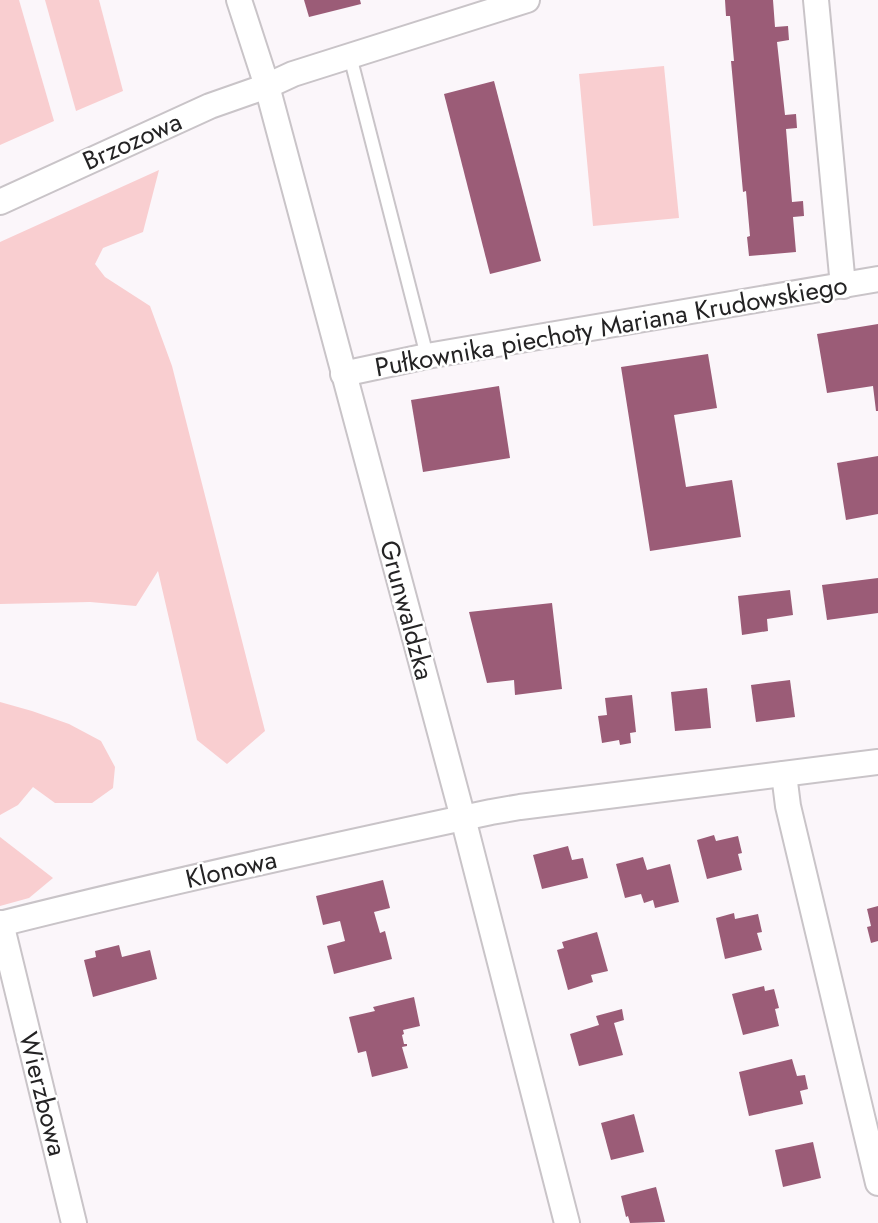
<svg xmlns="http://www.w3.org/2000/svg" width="878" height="1223" font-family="Jost,sans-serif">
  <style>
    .green { fill: #f9ced0 }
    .building { fill: #9b5c77 }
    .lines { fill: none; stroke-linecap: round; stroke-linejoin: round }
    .service-casing { stroke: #c9c4c8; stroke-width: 16 }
    .minor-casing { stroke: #c9c4c8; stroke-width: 28 }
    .service { stroke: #fff; stroke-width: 12 }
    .minor { stroke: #fff; stroke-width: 24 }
    .labels { text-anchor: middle; stroke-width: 5; stroke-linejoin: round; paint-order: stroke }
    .street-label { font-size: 26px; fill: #242324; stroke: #fff }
  </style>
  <rect width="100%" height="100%" fill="#fbf6fa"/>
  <!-- green -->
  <g class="green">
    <polygon points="0,0 19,0 54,121 0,145"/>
    <polygon points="45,0 99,0 123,91 76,111"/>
    <polygon points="664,66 679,218 593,226 579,74"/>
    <polygon points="159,170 143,232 103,248 95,264 105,277 150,306 172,366 265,731 227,764 197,740 158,571 136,606 90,602 0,604 0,242"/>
    <polygon points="0,702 32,711 69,724 101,741 115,767 113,788 92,803 55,803 33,787 18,805 0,815"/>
    <polygon points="0,837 53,878 29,898 0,906"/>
  </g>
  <!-- building -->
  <g class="building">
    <polygon points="304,0 360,0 361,4 309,17"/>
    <polygon points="725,0 773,0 775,27 788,26 789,40 777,42 785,115 796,114 797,128 786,129 792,202 803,201 804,216 793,217 796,252 749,256 747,237 750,236 746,191 743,192 731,61 734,61 730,16 726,16"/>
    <polygon points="494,81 541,261 490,274 444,94"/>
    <polygon points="878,324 878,411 876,411 873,386 827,393 817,334"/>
    <polygon points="708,354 717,408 674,415 686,487 732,480 741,537 650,551 621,367"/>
    <polygon points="499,386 510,458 423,472 411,400"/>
    <polygon points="878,456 878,514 846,520 837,463"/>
    <polygon points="878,578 878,613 827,620 822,585"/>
    <polygon points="790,590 793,615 767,619 768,631 742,635 738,596"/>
    <polygon points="552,603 562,689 515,695 514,680 487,683 469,612"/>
    <polygon points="790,680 795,717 756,722 751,685"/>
    <polygon points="707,688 711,728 675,731 671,692"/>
    <polygon points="632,695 636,732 630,733 631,743 620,745 619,740 602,743 598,716 607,715 605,698"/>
    <polygon points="714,835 716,841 738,836 742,853 738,854 742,870 707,879 697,840"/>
    <polygon points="568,846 572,860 583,858 588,878 542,889 533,855"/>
    <polygon points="643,857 647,870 670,864 679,902 655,908 653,900 644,903 641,894 625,898 616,864"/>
    <polygon points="383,880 390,908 374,912 380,933 385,931 392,959 334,974 327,946 345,941 340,921 323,925 316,896"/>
    <polygon points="878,906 878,941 871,943 867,927 871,926 867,909"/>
    <polygon points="734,913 735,919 758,914 762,932 757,933 762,950 725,959 716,918"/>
    <polygon points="597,932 608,971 591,975 593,982 568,990 557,950 564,948 562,942"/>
    <polygon points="119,945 122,957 150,950 157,979 93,997 84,960 96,957 95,951"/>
    <polygon points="764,986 765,991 774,989 779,1008 775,1009 779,1026 743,1035 732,994"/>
    <polygon points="414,997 420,1026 403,1030 404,1034 402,1035 404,1044 407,1044 407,1046 402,1047 408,1068 372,1077 366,1051 358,1053 349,1017 375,1011 373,1007"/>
    <polygon points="622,1009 624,1020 614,1023 623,1055 579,1066 570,1034 599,1025 596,1016"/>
    <polygon points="792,1059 797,1076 805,1075 808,1089 800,1091 803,1104 749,1116 739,1072"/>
    <polygon points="634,1114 644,1152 611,1160 601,1123"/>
    <polygon points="813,1142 821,1178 783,1187 775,1150"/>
    <polygon points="656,1187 665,1222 630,1223 628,1216 626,1217 621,1196"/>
  </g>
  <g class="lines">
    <defs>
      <polyline id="service" points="350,56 427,356"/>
      <g id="minor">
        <polyline points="239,0 267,86 463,818 567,1223"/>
        <polyline points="816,0 843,286"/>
        <polyline points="0,202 210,106 267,86 293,74 527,0"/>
        <polyline points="343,374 427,356 878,279"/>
        <polyline points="784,774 788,806 878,1183"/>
        <polyline points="1,923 74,1223"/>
        <path d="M0 924C163 883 327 847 491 812L520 807 878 762"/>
      </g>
    </defs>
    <!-- service casing -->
    <use href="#service" class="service-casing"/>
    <!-- minor casing -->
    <use href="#minor" class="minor-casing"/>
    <!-- service -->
    <use href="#service" class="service"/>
    <!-- minor -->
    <use href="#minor" class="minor"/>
  </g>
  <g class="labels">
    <!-- street labels -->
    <g class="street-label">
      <text transform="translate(132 141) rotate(-24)" y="9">Brzozowa</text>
      <text transform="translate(611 326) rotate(-10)" y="9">Pułkownika piechoty Mariana Krudowskiego</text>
      <text transform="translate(407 610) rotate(75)" y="9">Grunwaldzka</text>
      <text transform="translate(231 869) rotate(-13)" y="9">Klonowa</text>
      <text transform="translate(43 1094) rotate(76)" y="9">Wierzbowa</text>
    </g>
  </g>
</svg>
